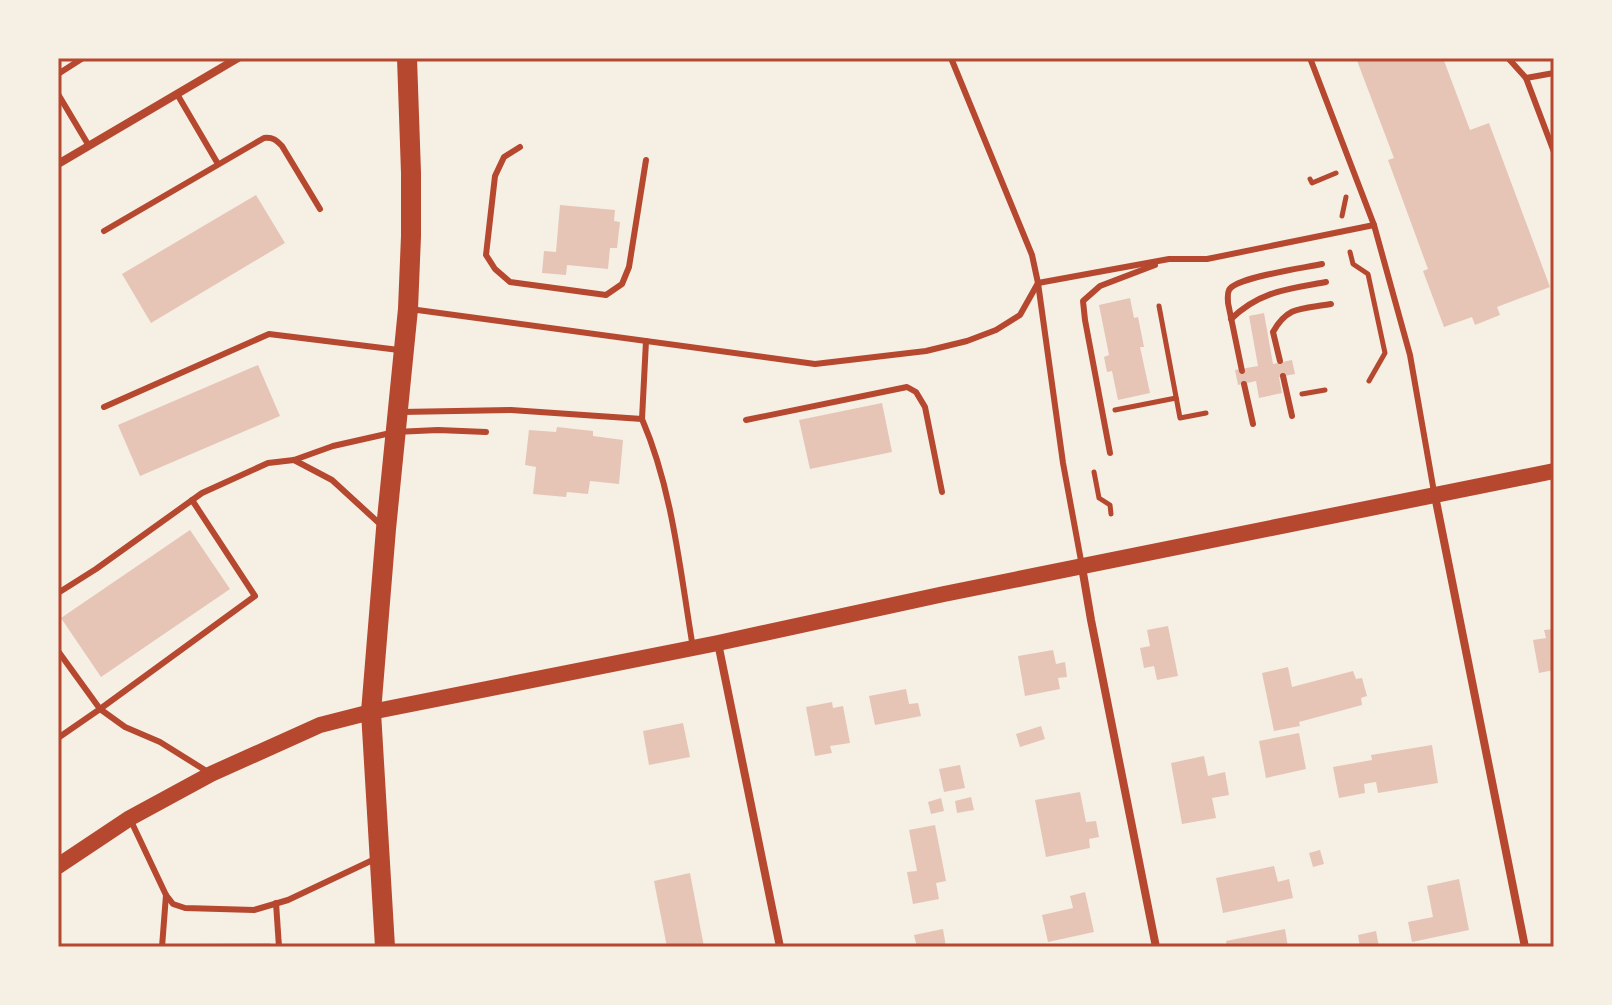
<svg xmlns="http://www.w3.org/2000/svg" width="1612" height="1005" font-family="'Crimson Pro',serif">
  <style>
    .building { fill: #e6c5b7 }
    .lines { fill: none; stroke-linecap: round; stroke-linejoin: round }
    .path { stroke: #b5482f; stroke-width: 5 }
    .service { stroke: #b5482f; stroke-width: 6 }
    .minor { stroke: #b5482f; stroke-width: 8 }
    .secondary { stroke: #b5482f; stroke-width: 16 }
    .primary { stroke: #b5482f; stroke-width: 20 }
    .neatline { fill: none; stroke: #b5482f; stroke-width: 3 }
  </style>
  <rect width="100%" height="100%" fill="#f6efe4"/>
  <!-- building -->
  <g class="building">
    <polygon points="1356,58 1443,58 1470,130 1489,123 1550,287 1497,307 1500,315 1475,325 1472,317 1444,327 1423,271 1428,269 1388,160 1394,158"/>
    <polygon points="256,195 285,243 151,323 122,274"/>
    <polygon points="560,205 615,210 614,221 620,222 617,248 610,248 608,269 567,265 566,275 542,273 544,251 556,252"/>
    <polygon points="1130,298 1134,318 1138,317 1144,347 1140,347 1150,393 1118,400 1112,371 1107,372 1104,357 1109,355 1099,305"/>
    <polygon points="1264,313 1273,364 1292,360 1295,374 1279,377 1282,393 1259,398 1256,381 1238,385 1235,370 1258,366 1249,316"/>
    <polygon points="258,365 280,416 140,476 118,425"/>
    <polygon points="882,403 892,452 810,469 799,420"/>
    <polygon points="557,427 593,431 593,436 623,440 619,484 590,481 588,494 567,492 566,497 533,494 536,467 525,465 529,430 556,432"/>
    <polygon points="190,530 230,589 101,677 61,618"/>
    <polygon points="1168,626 1178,676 1157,680 1154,666 1144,668 1140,648 1150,646 1147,630"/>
    <polygon points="1554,629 1554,670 1539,673 1533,640 1546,638 1544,630"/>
    <polygon points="1053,650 1056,664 1065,662 1067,677 1058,678 1060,689 1025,696 1018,656"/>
    <polygon points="1288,667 1292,687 1353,671 1356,679 1362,678 1367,696 1361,698 1362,705 1299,722 1300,726 1274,731 1262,673"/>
    <polygon points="906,689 909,704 918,703 921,716 875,725 869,696"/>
    <polygon points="832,702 833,708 843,706 850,743 830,746 832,753 815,756 806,707"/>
    <polygon points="683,723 690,757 649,765 643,731"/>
    <polygon points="1041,726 1045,739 1020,747 1016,734"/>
    <polygon points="1299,733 1306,769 1266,778 1259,741"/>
    <polygon points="1432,745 1438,783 1378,793 1376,782 1364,784 1365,793 1339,798 1333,767 1372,760 1371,755"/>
    <polygon points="1204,756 1208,776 1225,772 1229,795 1212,798 1216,818 1182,824 1171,763"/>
    <polygon points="960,765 965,788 944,792 939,769"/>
    <polygon points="1080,792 1086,822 1096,821 1099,837 1089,839 1090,848 1046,857 1035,800"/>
    <polygon points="971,797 974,810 957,813 955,801"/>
    <polygon points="941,798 944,811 931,814 928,802"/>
    <polygon points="935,825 946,881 936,883 939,899 913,904 907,872 917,871 909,830"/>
    <polygon points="1320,850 1324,864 1313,867 1309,853"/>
    <polygon points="1274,866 1278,882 1289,879 1293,898 1223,913 1216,878"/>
    <polygon points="690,873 704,947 667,947 654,881"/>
    <polygon points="1459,879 1469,930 1412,942 1408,922 1433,917 1427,886"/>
    <polygon points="1085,892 1094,932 1048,942 1042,915 1073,908 1070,896"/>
    <polygon points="943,929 946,947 917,947 914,935"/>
    <polygon points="1285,929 1288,947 1227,947 1226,941"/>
    <polygon points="1376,931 1379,947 1360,947 1358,935"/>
    <polygon points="270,943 270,947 199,947 199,944"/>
  </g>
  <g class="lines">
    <!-- path -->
    <g class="path">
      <polyline points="1310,179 1312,183 1336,173"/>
      <polyline points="1342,216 1346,197"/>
      <polyline points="1350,252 1353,264 1368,274 1385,353 1369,381"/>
      <polyline points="1159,306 1180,418 1206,413"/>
      <polyline points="1302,394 1325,390"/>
      <polyline points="1115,410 1176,398"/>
      <polyline points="1094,472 1099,498 1110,505 1111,514"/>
    </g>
    <!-- service -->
    <g class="service">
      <polyline points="951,58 1032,255 1038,283 1063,463 1082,566"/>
      <polyline points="1310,58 1374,225 1410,355 1434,492"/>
      <polyline points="1508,58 1526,78 1554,152"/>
      <polyline points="58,74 83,58"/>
      <polyline points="1526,78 1554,73"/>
      <polyline points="58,94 89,146"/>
      <polyline points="177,94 218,164"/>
      <polyline points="520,147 504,157 495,176 486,255 495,269 510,282 606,295 622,284 629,267 646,160"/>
      <path d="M104 231 264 138C273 137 276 140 282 146L320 209"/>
      <polyline points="410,309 815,364 926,351 967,341 996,330 1020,315 1038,283 1169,259 1207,259 1374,225"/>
      <path d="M1231 319C1260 291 1288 289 1326 282"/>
      <path d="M1280 361 1273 332C1288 305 1303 309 1331 304"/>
      <path d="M1242 371 1228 303C1228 299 1227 294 1229 290 1236 277 1304 268 1322 264"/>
      <polyline points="1283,376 1292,416"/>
      <polyline points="1244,384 1253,424"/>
      <polyline points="104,407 269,334 399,350"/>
      <path d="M401 412 511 410 642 419C673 491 680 571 693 648"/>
      <polyline points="642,419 646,341"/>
      <polyline points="746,420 907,387 916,392 925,407 942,492"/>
      <polyline points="1110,453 1085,320 1083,301 1100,286 1155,265"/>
      <polyline points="294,460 332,480 380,524"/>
      <polyline points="192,500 255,596 100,709 125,727 160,742 208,772"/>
      <polyline points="58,593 96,569 202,493 268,463 294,460 333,446 395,432 438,430 486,432"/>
      <polyline points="58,651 100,709 58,738"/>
      <polyline points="131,821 166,895 173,904 185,908 254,910 288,900 377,858"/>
      <polyline points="276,903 279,947"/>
      <polyline points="162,947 166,895"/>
    </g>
    <!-- minor -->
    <g class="minor">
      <polyline points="58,164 238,58"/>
      <polyline points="1435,496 1525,947"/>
      <polyline points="1082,567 1091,620 1156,947"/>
      <polyline points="718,643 780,947"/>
    </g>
    <!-- secondary -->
    <polyline class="secondary" points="58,866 130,818 211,774 320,725 371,712 718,643 944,594 1554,471"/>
    <!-- primary -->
    <polyline class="primary" points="385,947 371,712 386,529 408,309 411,236 411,173 407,58"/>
  </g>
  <!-- border -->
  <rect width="1612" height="1005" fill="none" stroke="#f6efe4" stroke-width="120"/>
  <rect x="60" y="60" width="1492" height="885" class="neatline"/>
</svg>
